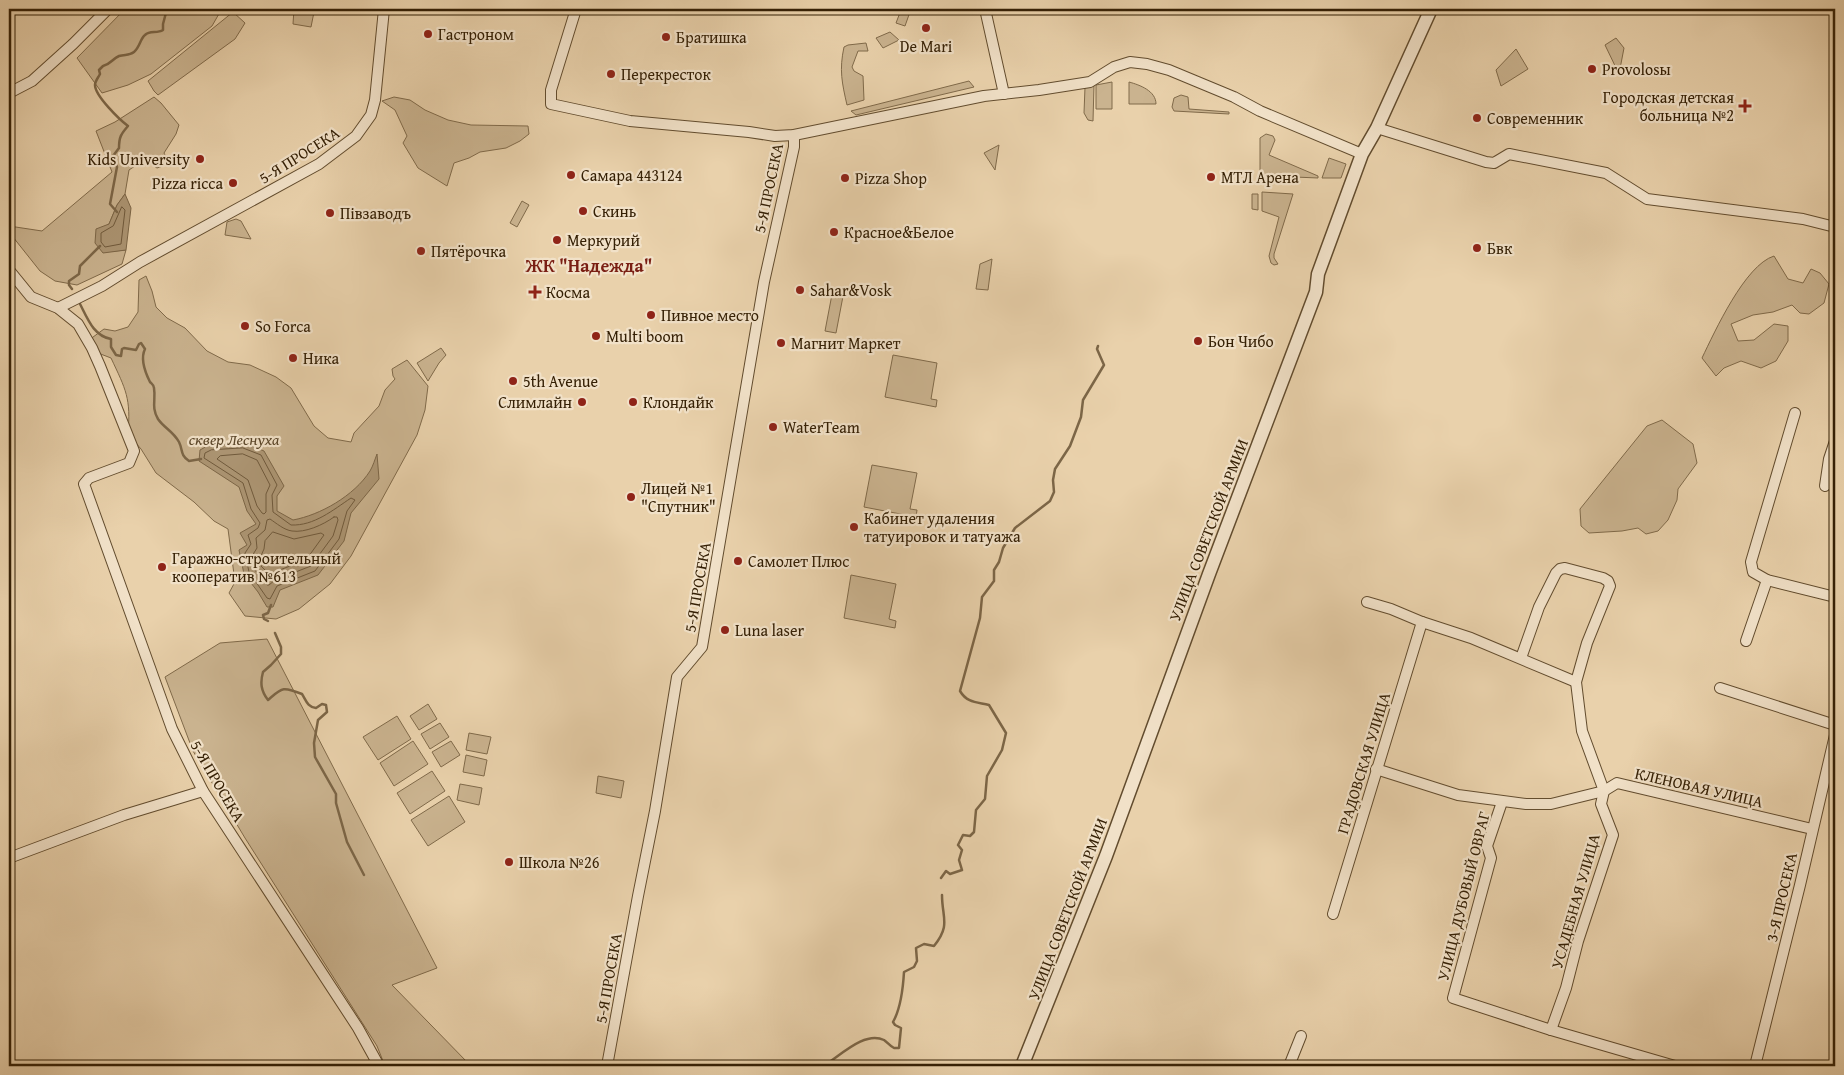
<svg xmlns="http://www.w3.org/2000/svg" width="1844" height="1075" font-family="'Gentium Book Plus',serif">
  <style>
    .green { fill: #cab38f; stroke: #806a4a }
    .water { fill: #ac9573; stroke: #7c6647 }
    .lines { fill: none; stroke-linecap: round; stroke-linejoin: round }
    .shore { stroke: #705a3c; stroke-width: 1 }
    .stream { stroke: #7c6647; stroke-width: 2.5 }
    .minor-casing { stroke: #624c2e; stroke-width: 12 }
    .tertiary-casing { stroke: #624c2e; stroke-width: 15 }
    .minor { stroke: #f1e1c8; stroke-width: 10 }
    .tertiary { stroke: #f1e1c8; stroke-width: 12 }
    .poi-dot { fill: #8f2418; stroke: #f1e1c8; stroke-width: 2 }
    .labels { text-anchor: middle; stroke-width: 4.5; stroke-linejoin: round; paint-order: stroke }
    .poi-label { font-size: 16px; fill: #352005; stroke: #f1e1c8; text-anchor: start }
    .street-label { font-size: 16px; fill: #352005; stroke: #f1e1c8 }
    .park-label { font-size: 16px; font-style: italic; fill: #5a4528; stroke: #f1e1c8 }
    .neighbourhood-label { font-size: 18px; font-weight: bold; fill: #7a1f14; stroke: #f1e1c8 }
  </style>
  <rect width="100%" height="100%" fill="#e9d1ab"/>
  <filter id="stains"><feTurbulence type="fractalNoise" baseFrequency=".004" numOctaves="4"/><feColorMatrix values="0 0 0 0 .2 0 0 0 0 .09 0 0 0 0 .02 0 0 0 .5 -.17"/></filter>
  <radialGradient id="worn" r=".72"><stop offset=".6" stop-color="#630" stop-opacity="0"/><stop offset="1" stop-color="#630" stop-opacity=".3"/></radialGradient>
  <!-- green -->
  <g class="green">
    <polygon points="125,9 230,9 220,12 212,26 151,74 128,85 102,93 77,58"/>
    <polygon points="294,9 314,12 311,27 293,24"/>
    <polygon points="906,9 911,9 905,26 896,23 901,10"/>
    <polygon points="233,12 245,23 235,39 158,95 154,91 148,81"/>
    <polygon points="890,32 899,40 883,48 876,38"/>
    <polygon points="1616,38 1624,48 1619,74 1605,45"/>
    <path d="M866 43 868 51H858L852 67 854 71 863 76 864 100 847 105C842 83 839 70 844 47L848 45Z"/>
    <polygon points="1516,49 1528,69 1501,86 1496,70"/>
    <polygon points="969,81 974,87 856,115 851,111"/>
    <polygon points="1112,82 1112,109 1096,109 1096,85"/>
    <path d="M1129 82C1140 85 1156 91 1156 104H1129Z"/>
    <polygon points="1094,85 1093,121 1088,120 1084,113 1085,87"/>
    <polygon points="1181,95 1188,97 1189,109 1229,112 1229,114 1174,111 1172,107 1174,98"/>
    <polygon points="154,97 161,103 179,125 176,134 164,153 169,164 157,168 144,160 129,170 125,194 117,205 109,224 103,252 126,250 122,264 77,285 55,281 40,271 9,232 9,226 42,231 112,172 96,131 115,122"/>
    <polygon points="394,97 410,100 425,110 448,120 471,125 528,126 529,134 520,141 506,148 480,152 469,158 454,163 447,186 418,168 403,143 407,136 395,110 382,101"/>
    <polygon points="1266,134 1273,136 1275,140 1269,155 1318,176 1318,178 1271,176 1270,178 1263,178 1263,173 1260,173 1260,138"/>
    <polygon points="999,145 995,170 984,153"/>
    <polygon points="1329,158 1346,164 1341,178 1322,178"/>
    <polygon points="1262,192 1293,194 1274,254 1274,258 1278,264 1274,265 1271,263 1269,256 1279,217 1262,211"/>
    <polygon points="1252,194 1258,194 1258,210 1252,209"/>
    <polygon points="522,201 529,205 517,227 510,223"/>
    <polygon points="236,219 241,221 251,239 225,235 227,222"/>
    <path d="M1774 256 1788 279 1803 283 1811 269 1820 273 1829 284 1824 303 1809 314 1800 313 1792 305 1773 312 1753 315 1731 324 1738 341 1754 340 1774 324 1788 326V341L1776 361 1761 368 1741 361 1724 368 1716 376 1702 358C1715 331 1745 265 1774 256Z"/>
    <polygon points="992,259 988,290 976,289 980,264"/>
    <path d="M146 276 152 291 156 307 167 318 185 328 207 351 228 362 250 365 276 377 291 388 314 426 328 438 351 442 354 433 379 406 385 390 395 379 393 376 392 369 407 360 428 386 425 410 417 435 351 556 330 584 299 609 276 619 245 616 229 593 235 582 228 529 214 521 194 502 156 473 141 449 128 434C131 398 126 390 111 358L98 353 89 340 104 329 115 331 128 327 138 312 139 280Z"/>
    <polygon points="833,289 844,291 836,333 825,331"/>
    <polygon points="441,348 446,355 439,363 428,381 417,363"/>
    <polygon points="893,355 937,363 931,399 937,400 936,407 885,397"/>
    <polygon points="1662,420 1693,444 1697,463 1678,489 1677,500 1668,520 1658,531 1646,534 1638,528 1622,531 1589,533 1581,526 1580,509 1647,426"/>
    <polygon points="872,465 917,473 910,509 917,510 916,517 864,507"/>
    <polygon points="851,575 896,584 889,619 896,621 895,628 844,618"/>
    <polygon points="267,639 437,968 392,985 468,1063 469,1066 385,1066 377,1046 245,838 193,751 165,677 220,643"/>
    <polygon points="428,704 437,719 419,730 410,716"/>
    <polygon points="397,716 411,739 378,760 363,737"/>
    <polygon points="440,723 449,737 430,749 421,734"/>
    <polygon points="469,733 491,737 487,754 466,750"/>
    <polygon points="413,741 428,764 394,786 380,763"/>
    <polygon points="451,741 460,755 441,767 432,752"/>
    <polygon points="466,755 487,760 484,776 463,772"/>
    <polygon points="432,771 445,791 410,814 397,793"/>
    <polygon points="598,776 624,781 621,798 596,793"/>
    <polygon points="460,784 482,788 479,805 457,800"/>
    <polygon points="449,796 465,822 428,846 411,820"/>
  </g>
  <!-- water -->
  <g class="water">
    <polygon points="125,194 131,208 126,250 103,253 95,243 96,229 109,224 117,205"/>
    <path d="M245 443 264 451 284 486 277 496V511L293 520C320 515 354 496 370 471 373 466 375 459 377 454L379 479 351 513 344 541 318 575 280 590 273 607H267L258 592 244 574 239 550 247 545 240 533 256 524 247 511 239 487 199 461 200 450 209 445Z"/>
  </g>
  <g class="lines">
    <!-- shore -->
    <g class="shore">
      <polygon points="122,207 125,210 121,244 105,247 101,242 101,233 113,226"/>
      <path d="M243 448 261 455 277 485 272 495 273 512 291 525C314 526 333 510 351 498L355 500 347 511 339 539 315 571 277 586 270 599 267 598 249 572 245 553 251 544 248 535 258 528 260 523 251 509 243 483 204 458 205 453 211 450Z"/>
      <polygon points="243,454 257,460 270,485 266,494 266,512 264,514 262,513 257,506 248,480 217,459 220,456"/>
      <path d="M334 517H337L338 520 333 536 311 566 275 580 269 585H267L254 569 252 556 257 548 256 538 265 530 267 520 270 519C276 523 284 530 292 531 305 533 323 525 334 517Z"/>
      <polygon points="273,532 294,539 321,533 324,535 306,560 269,574 261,566 260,558 264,549 265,541"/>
    </g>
    <!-- stream -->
    <g class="stream">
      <path d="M117 212 110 204 117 167 113 156 119 148C119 137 121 134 128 126 120 120 95 96 95 85 95 81 98 78 100 74L99 70 103 66C111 64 112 59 119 56 125 54 129 56 134 52 140 47 140 39 145 35 150 30 157 34 163 30V24L167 9"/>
      <polyline points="72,289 69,285 69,281 79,274 80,266 100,246"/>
      <path d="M79 302C87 317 93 336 111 339V347L116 355 121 356 122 349 124 348 136 350 139 344 141 343 145 349C140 359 145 372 150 382 152 384 154 385 154 388 156 400 151 407 158 419 164 428 173 431 179 442 183 450 180 455 189 461L201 459"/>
      <polyline points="268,621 264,619 263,615 268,613 271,605"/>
      <path d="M275 633 281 647V654L271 665 263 672C260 683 261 691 268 700 282 688 282 686 302 694 306 700 307 707 316 708L322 704 326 705 327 712 318 720 314 743 315 757 336 794V803L347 842 364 875"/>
      <path d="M941 878 946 871 950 874 962 870 959 860 962 850 958 845 963 835 970 836 974 832 976 810 985 799 987 776 1002 750 1006 733 989 705C977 702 967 703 960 691L980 618 982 597 994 581V570L999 562 1003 548 1015 528 1050 501 1054 492 1053 480 1055 469 1070 446 1081 417 1083 400 1104 365 1097 349 1098 346"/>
      <path d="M823 1066C838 1058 864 1030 884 1040 887 1042 890 1046 894 1048H899L901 1028 895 1025 893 1022C901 1008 903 989 904 972L914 967 917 961 916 948 924 944 934 946C951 925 942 918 942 895"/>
    </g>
    <defs>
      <g id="minor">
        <polyline points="576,9 551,90 551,104 630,121 749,132 775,136 794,135 984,96 1039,90 1090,82 1114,67 1130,62 1147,64 1169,70 1234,97 1260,111 1362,154"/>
        <polyline points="985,9 1004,94"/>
        <polyline points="9,93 32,81 73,44 108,9"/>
        <polyline points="1377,128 1486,162 1494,163 1509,154 1606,173 1647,199 1803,219 1835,227"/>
        <polyline points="9,270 31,297 58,308 78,324 92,348 100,366 134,451 129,463 89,478 84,484 172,729 203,791 358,1028 379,1066"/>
        <polyline points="58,308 102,286 140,262 319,164 356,136 371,115 375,100 384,9"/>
        <polyline points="1795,413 1751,562 1753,572 1767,580 1835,597"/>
        <polyline points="1825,486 1829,459 1835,441"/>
        <polyline points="1367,602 1391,609 1422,622 1471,638 1576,682"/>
        <polyline points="1746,641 1767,580"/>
        <polyline points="1521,658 1539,607 1556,573 1560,569 1565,568 1603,578 1608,581 1610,586 1587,643 1576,682 1582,731 1604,791 1601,804 1613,835 1578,941 1566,988 1551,1030"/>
        <polyline points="1720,688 1835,725"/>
        <polyline points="1376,769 1458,795 1526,804 1551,804 1604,791 1617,783 1812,829"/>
        <polyline points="1502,802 1487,846 1491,858 1453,998 1551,1030 1675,1066"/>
        <polyline points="9,858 124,815 203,791"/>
        <polyline points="1333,914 1422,622"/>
        <polyline points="607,1066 638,896 655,811 677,677 702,647 764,282 794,147 794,135"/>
        <polyline points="1289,1066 1301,1036"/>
        <polyline points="1755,1066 1800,885 1835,735"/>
      </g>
      <polyline id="tertiary" points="1022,1066 1106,856 1209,574 1316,292 1318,274 1362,154 1377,128 1431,9"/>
    </defs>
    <!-- minor casing -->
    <use href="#minor" class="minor-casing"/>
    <!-- tertiary casing -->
    <use href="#tertiary" class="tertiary-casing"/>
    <!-- minor -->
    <use href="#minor" class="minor"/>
    <!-- tertiary -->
    <use href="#tertiary" class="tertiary"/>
  </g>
  <!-- markers -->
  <g class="poi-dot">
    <circle cx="926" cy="28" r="5"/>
    <circle cx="428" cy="34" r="5"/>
    <circle cx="666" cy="37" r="5"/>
    <circle cx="1592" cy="69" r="5"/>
    <circle cx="611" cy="74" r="5"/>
    <path d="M1742.5 98.5h5v5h5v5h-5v5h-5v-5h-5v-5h5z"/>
    <circle cx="1477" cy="118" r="5"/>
    <circle cx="200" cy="159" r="5"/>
    <circle cx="571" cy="175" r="5"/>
    <circle cx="1211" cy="177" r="5"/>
    <circle cx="845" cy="178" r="5"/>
    <circle cx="233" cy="183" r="5"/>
    <circle cx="583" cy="211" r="5"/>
    <circle cx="330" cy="213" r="5"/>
    <circle cx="834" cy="232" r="5"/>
    <circle cx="557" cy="240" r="5"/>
    <circle cx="1477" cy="248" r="5"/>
    <circle cx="421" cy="251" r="5"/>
    <circle cx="800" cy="290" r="5"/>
    <path d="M532.5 284.5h5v5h5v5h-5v5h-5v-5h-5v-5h5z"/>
    <circle cx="651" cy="315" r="5"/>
    <circle cx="245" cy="326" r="5"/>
    <circle cx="596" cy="336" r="5"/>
    <circle cx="1198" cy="341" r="5"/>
    <circle cx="781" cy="343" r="5"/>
    <circle cx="293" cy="358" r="5"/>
    <circle cx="513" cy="381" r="5"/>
    <circle cx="582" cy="402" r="5"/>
    <circle cx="633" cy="402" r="5"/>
    <circle cx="773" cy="427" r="5"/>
    <circle cx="631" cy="497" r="5"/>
    <circle cx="854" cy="527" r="5"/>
    <circle cx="738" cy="561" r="5"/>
    <circle cx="162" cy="567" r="5"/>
    <circle cx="725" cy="630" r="5"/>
    <circle cx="509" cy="862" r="5"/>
  </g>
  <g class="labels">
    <!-- poi labels -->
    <g class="poi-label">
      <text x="438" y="40">Гастроном</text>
      <text x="676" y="43">Братишка</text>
      <text x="926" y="52" text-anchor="middle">De Mari</text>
      <text x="1602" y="75">Provolosы</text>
      <text x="621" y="80">Перекресток</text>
      <text x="1734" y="103" text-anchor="end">Городская детская<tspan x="1734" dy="18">больница №2</tspan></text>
      <text x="1487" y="124">Современник</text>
      <text x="190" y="165" text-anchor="end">Kids University</text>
      <text x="581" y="181">Самара 443124</text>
      <text x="1221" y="183">МТЛ Арена</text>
      <text x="855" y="184">Pizza Shop</text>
      <text x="223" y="189" text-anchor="end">Pizza ricca</text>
      <text x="593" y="217">Скинь</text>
      <text x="340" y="219">Пiвзаводъ</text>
      <text x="844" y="238">Красное&amp;Белое</text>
      <text x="567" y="246">Меркурий</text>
      <text x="1487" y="254">Бвк</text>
      <text x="431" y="257">Пятёрочка</text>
      <text x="810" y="296">Sahar&amp;Vosk</text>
      <text x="546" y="298">Косма</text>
      <text x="661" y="321">Пивное место</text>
      <text x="255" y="332">So Forca</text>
      <text x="606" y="342">Multi boom</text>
      <text x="1208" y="347">Бон Чибо</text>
      <text x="791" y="349">Магнит Маркет</text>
      <text x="303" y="364">Ника</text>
      <text x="523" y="387">5th Avenue</text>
      <text x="572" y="408" text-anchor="end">Слимлайн</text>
      <text x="643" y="408">Клондайк</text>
      <text x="783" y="433">WaterTeam</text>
      <text x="641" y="494">Лицей №1<tspan x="641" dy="18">"Спутник"</tspan></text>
      <text x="864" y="524">Кабинет удаления<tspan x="864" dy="18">татуировок и татуажа</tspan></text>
      <text x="172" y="564">Гаражно-строительный<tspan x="172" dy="18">кооператив №613</tspan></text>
      <text x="748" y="567">Самолет Плюс</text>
      <text x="735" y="636">Luna laser</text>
      <text x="519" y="868">Школа №26</text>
    </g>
    <!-- street labels -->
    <g class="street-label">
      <text transform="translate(299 155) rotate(-32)" y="6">5-Я ПРОСЕКА</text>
      <text transform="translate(768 188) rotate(-78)" y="6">5-Я ПРОСЕКА</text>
      <text transform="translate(1208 530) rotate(-69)" y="6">УЛИЦА СОВЕТСКОЙ АРМИИ</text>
      <text transform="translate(697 587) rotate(-80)" y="6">5-Я ПРОСЕКА</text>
      <text transform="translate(1363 763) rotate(-73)" y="6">ГРАДОВСКАЯ УЛИЦА</text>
      <text transform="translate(218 781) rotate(60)" y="6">5-Я ПРОСЕКА</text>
      <text transform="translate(1699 787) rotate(13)" y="6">КЛЕНОВАЯ УЛИЦА</text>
      <text transform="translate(1463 896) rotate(-76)" y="6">УЛИЦА ДУБОВЫЙ ОВРАГ</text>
      <text transform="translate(1781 897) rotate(-77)" y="6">3-Я ПРОСЕКА</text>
      <text transform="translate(1575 901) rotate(-74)" y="6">УСАДЕБНАЯ УЛИЦА</text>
      <text transform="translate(1067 909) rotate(-69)" y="6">УЛИЦА СОВЕТСКОЙ АРМИИ</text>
      <text transform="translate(608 978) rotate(-80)" y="6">5-Я ПРОСЕКА</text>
    </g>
    <!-- park labels -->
    <g class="park-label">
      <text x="234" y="445">сквер Леснуха</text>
    </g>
    <!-- neighbourhood labels -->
    <g class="neighbourhood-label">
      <text x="589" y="272">ЖК "Надежда"</text>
    </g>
  </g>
  <!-- margin -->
  <rect width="1844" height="1075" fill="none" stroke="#e9d1ab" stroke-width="30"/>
  <rect x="10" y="10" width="1824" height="1055" fill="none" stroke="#352005" stroke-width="2.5"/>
  <rect x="15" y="15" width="1814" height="1045" fill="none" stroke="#352005"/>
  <rect width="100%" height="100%" filter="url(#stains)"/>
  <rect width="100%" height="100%" fill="url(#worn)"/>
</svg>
